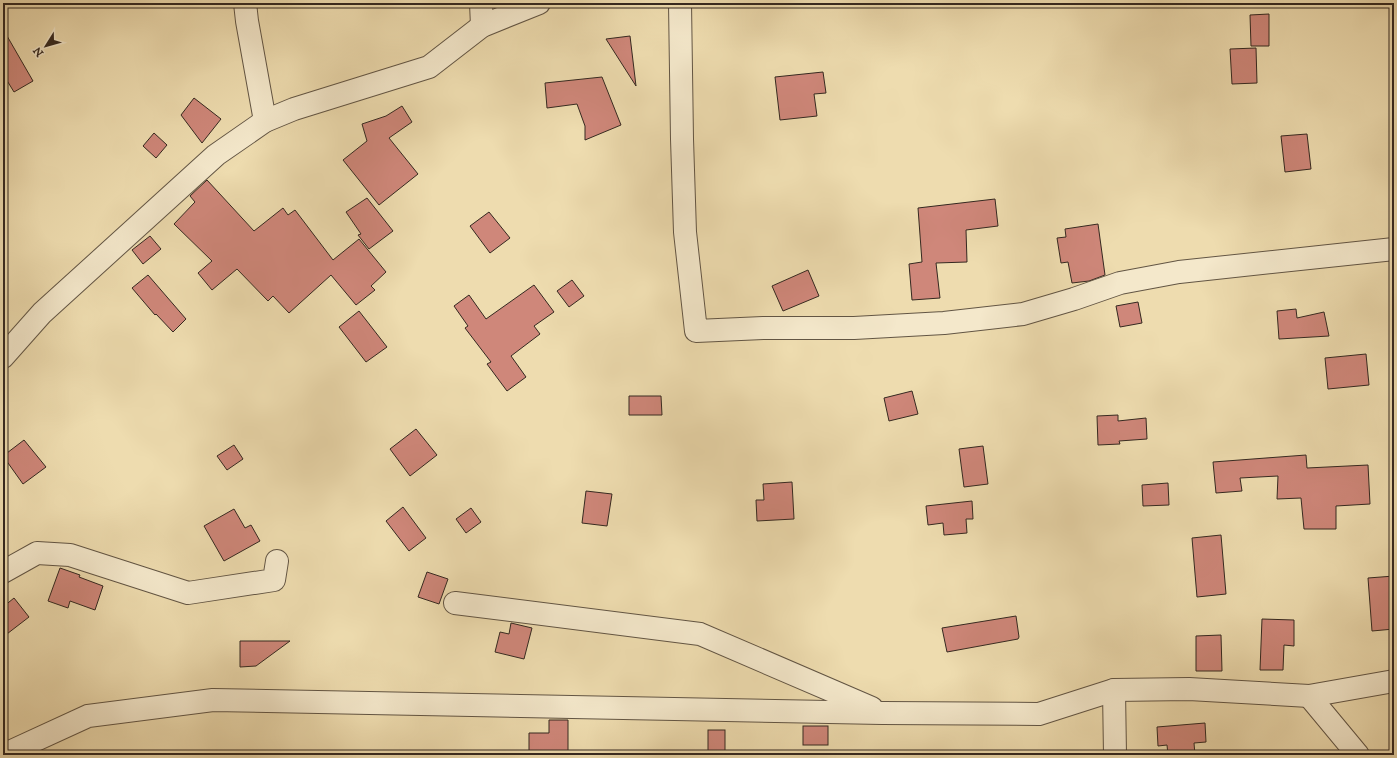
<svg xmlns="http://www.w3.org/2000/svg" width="1397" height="758" font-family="'IM FELL DW Pica',serif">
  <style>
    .building { fill: #cf877a; stroke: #342820 }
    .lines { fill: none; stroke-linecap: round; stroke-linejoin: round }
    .minor-casing { stroke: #625544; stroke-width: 24 }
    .minor { stroke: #f4e8cb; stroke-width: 22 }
  </style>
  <rect width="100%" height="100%" fill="#eedcaf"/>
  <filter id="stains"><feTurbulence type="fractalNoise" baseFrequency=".005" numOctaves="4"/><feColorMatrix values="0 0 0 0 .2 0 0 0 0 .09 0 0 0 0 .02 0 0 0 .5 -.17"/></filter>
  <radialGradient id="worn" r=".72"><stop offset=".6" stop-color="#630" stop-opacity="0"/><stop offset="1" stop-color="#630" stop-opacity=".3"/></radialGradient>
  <!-- building -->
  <g class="building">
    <polygon points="1269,14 1269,46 1251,46 1250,15"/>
    <polygon points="3,29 33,81 14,92 3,74"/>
    <polygon points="630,36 636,86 606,39"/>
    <polygon points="1256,48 1257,83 1232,84 1230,49"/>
    <polygon points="823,72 826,93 814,94 817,116 780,120 775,77"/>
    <polygon points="602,77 621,125 585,140 585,126 577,104 547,108 545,83"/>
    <polygon points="194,98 221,119 202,143 181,115"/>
    <polygon points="402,106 412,122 389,138 418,174 379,205 343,160 367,141 362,124 386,116"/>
    <polygon points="154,133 167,145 156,158 143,146"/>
    <polygon points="1307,134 1311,169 1285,172 1281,136"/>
    <polygon points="207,180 254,231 283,208 288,215 295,210 333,260 359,239 386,272 371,286 375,290 356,305 331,275 289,313 273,296 268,301 237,269 212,290 198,273 212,261 174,224 195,202 190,196"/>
    <polygon points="367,198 393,231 369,249 358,235 361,234 346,212"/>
    <polygon points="995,199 998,226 966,230 967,262 936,263 940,298 912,300 909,264 922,262 918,208"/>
    <polygon points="489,212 510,238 490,253 470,226"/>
    <polygon points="1098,224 1105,275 1089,281 1072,283 1068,262 1061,263 1057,238 1066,237 1065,229"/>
    <polygon points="150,236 161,249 143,264 132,250"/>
    <polygon points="808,270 819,296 783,311 772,286"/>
    <polygon points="148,275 186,319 173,332 156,314 155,315 132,288"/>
    <polygon points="572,280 584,296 569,307 557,291"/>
    <polygon points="534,285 554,312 534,326 540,334 511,356 526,377 507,391 487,364 491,362 465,328 468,326 454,306 469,295 486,319"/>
    <polygon points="1138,302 1142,323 1120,327 1116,306"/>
    <polygon points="1296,309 1297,318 1324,312 1329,336 1279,339 1277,311"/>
    <polygon points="359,311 387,347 366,362 339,327"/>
    <polygon points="1366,354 1369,385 1328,389 1325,358"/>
    <polygon points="912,391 918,414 889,421 884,398"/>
    <polygon points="629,396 661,396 662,415 629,415"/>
    <polygon points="1118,415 1118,421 1146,418 1147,439 1119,441 1120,444 1098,445 1097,416"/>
    <polygon points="416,429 437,455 410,476 390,449"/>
    <polygon points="24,440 46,467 23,484 3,456"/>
    <polygon points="234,445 243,459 227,470 217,456"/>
    <polygon points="983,446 988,484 964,487 959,449"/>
    <polygon points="1306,455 1307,468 1368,465 1370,504 1336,506 1336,529 1304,529 1301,498 1277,499 1278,476 1240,478 1242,491 1216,493 1213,462"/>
    <polygon points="792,482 794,519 757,521 756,500 764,500 763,484"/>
    <polygon points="1168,483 1169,505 1143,506 1142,485"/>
    <polygon points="586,491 612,494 607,526 582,523"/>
    <polygon points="972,501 973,519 966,519 967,533 944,535 943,523 928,525 926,506"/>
    <polygon points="403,507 426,538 409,551 386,521"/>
    <polygon points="471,508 481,522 466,533 456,519"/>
    <polygon points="234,509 245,528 251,525 260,541 224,561 204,526"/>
    <polygon points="1221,535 1226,594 1197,597 1192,538"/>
    <polygon points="60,568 80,575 79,577 103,586 95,610 70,601 68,608 48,601"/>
    <polygon points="427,572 448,579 439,604 418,597"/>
    <polygon points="1394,576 1394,629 1372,631 1368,578"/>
    <polygon points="14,598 29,617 3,637 3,607"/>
    <polygon points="1016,616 1019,637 1018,639 947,652 942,628"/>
    <polygon points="1262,619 1294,620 1294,646 1284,645 1283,670 1260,670"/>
    <polygon points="511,623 532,628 524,659 495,652 500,632 509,634"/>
    <polygon points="1221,635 1222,671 1196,671 1196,636"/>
    <polygon points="240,641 290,641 256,666 240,667"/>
    <polygon points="549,720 568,720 568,755 529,755 529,733 549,733"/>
    <polygon points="1205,723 1206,742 1194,743 1195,755 1168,755 1167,745 1158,746 1157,727"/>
    <rect x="803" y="726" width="25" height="19"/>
    <rect x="708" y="730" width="17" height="25"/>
  </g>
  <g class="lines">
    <defs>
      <g id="minor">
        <polyline points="245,3 247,21 265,121"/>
        <polyline points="481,3 482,26"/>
        <polyline points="680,3 682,139 685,232 696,331 763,328 854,328 944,323 1023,314 1074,299 1120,283 1179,272 1394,249"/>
        <polyline points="3,357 42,313 216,155 265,121 294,109 429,67 482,26 539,3"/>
        <polyline points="3,572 37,553 70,555 188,593 274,580 277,561"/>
        <polyline points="455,603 700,634 872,708"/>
        <polyline points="1114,690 1115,755"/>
        <polyline points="1309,696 1358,755"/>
        <polyline points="3,755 88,716 213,700 882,713 1039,714 1114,690 1189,689 1309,696 1394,681"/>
      </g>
    </defs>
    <!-- minor casing -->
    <use href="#minor" class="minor-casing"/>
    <!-- minor -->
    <use href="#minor" class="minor"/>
  </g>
  <!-- margin -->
  <rect width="1397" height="758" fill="none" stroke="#eedcaf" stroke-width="16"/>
  <rect x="4" y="4" width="1389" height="750" fill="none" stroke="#342820" stroke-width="2"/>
  <rect x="8" y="8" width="1381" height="742" fill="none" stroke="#342820"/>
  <!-- north arrow -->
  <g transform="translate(46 46) rotate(233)" stroke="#f4e8cb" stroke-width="3" paint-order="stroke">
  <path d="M0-3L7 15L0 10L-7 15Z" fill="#342820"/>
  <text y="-6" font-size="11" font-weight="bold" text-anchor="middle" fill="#342820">N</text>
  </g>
  <rect width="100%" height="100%" filter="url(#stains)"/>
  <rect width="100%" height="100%" fill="url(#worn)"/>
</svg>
